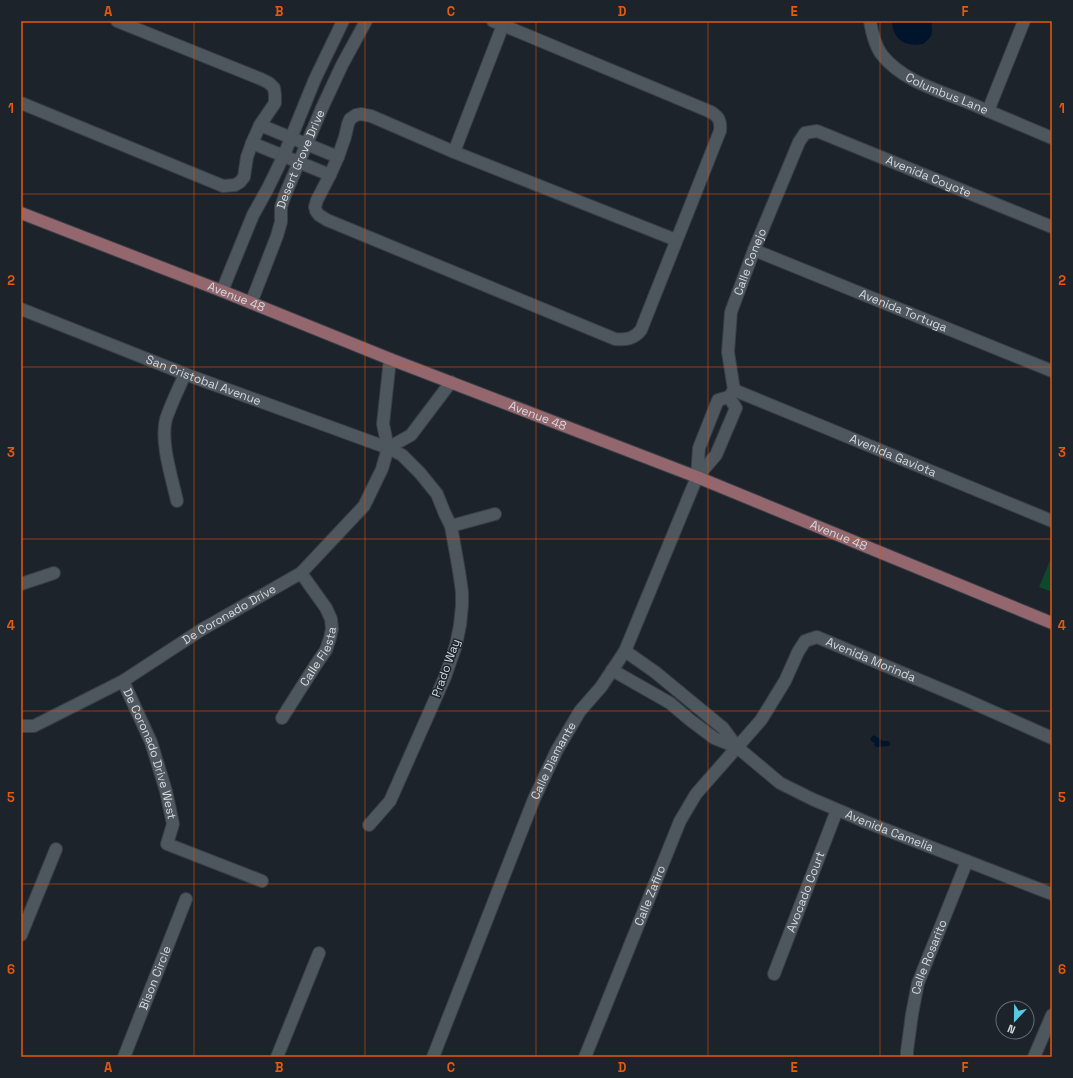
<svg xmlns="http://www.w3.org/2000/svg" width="1073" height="1078" font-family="'Space Grotesk',sans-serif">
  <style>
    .green { fill: #0c492d }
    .water { fill: #00142c }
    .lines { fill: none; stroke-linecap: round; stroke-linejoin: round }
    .minor-casing { stroke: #383e44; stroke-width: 14 }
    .major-casing { stroke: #383e44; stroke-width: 14 }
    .minor { stroke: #4e565e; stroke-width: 12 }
    .major { stroke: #93676d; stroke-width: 12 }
    .grid { fill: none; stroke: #e8590c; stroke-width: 1; stroke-opacity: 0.55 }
    .labels { text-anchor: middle; stroke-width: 3; stroke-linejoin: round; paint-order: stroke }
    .street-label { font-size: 12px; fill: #d4d9de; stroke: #1c232b }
    .neatline { fill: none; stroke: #e8590c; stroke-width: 1.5 }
    .grid-label { font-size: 13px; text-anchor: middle; font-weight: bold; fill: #e8590c }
  </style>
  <rect width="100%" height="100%" fill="#1c232b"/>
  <!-- green -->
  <polygon class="green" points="1052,556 1052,592 1039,587"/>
  <!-- water -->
  <g class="water">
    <path d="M892 21H932C931 25 932 27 932 31 932 37 927 41 923 44 905 47 893 40 892 21Z"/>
    <path d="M874 735 883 741H889L890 744 889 746 876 747 874 745 875 743 871 741C870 737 872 737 874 735Z"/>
  </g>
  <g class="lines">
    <defs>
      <g id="minor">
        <path d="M493 21 711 112C719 117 721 121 720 131L641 330C634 339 626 340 615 339L327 220 319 215 316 211 315 207 317 200 330 175 338 157 345 137 348 124 350 119 356 115 361 114 371 116 454 152 676 240"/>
        <path id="s1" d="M870 21C872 33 875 46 882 55 903 81 937 90 967 102 995 114 1024 126 1052 138"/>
        <polyline points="21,103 223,186 235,185 240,182 244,177 247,157 252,143 260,125 275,103 275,95 274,88 269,83 261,79 117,21"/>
        <polyline points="988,111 1024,21"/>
        <polyline points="260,125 338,157"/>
        <polyline points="252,143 330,175"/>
        <polyline points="454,152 503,25"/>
        <path id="s2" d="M754 250 1052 371"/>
        <polyline points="222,291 253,215 268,188 284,155 315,79 343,21"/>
        <path id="s3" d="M251 303 277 236 281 222V207L285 195 322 108 342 65 366 21"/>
        <path id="s4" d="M21 309 185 374 388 448 402 455 420 473 437 494 445 514 451 526 459 571 462 592V606L460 625 456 645 445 677 390 801 369 825"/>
        <path id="s5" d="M734 390 1052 521"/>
        <polyline points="388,448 411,435 451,382"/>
        <path id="s6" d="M697 477 699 448 718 400 729 397 734 390 728 352 731 312 754 250 799 142 805 133 817 131 1052 227"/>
        <path d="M177 501C172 478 160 442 166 419 171 404 179 388 185 374"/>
        <polyline points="451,526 495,514"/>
        <polyline points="21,584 54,573"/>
        <path id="s7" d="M625 651 655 672 723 728 737 747 780 783 812 799 866 822 1052 894"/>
        <polyline points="612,670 670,703 690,720 714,738 736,747"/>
        <path id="s8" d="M123 681 151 742 166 791 173 824 167 844 262 881"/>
        <path id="s9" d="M282 718 315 666 326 650 330 638 332 629 331 619 326 608 301 573"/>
        <path id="s10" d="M21 726H34L123 681 201 630 301 573 364 506 382 469 388 448 383 424 390 359"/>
        <polyline points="21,935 56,849"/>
        <path id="s11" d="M774 974 837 810"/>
        <path id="s12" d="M124 1057 186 899"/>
        <polyline points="277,1057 319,953"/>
        <path id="s13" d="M433 1057 534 799 557 750 580 711 601 687 625 651 697 477 716 455 736 408 729 397"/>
        <path id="s14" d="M585 1057 680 821 696 794 761 720 785 681 798 652 805 641 817 637 962 698 1052 738"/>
        <path id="s15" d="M907 1057V1051L912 1014 918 983 967 861"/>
        <polyline points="1034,1057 1052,1015"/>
      </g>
      <g id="major">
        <path id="s16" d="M21 213 222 291 390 359 697 477 1052 623"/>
      </g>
    </defs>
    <!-- minor casing -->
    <use href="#minor" class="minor-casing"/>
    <!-- major casing -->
    <use href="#major" class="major-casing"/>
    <!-- minor -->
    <use href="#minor" class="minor"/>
    <!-- major -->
    <use href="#major" class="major"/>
  </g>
  <!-- grid -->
  <path class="grid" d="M194 21V1057M365 21V1057M536 21V1057M708 21V1057M880 21V1057M21 194H1052M21 367H1052M21 539H1052M21 711H1052M21 884H1052"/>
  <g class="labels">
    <!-- street labels -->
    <g class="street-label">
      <text dy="4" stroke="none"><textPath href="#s1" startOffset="113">Columbus Lane</textPath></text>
      <text dy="4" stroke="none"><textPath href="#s3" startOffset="153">Desert Grove Drive</textPath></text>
      <text dy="4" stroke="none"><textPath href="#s6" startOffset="506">Avenida Coyote</textPath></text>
      <text dy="4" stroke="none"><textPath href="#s6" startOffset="233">Calle Conejo</textPath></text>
      <text dy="4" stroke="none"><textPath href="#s16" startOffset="231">Avenue 48</textPath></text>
      <text dy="4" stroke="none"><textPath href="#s2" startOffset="161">Avenida Tortuga</textPath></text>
      <text dy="4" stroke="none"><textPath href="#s4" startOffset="196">San Cristobal Avenue</textPath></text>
      <text dy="4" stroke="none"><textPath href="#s16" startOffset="555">Avenue 48</textPath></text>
      <text dy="4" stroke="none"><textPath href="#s5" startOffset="172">Avenida Gaviota</textPath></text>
      <text dy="4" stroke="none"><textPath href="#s16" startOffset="879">Avenue 48</textPath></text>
      <text dy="4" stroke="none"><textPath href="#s10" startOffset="238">De Coronado Drive</textPath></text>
      <text dy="4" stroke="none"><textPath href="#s9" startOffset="72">Calle Fiesta</textPath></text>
      <text dy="4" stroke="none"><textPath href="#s14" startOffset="546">Avenida Morinda</textPath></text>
      <text transform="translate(446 668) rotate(-70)" y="4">Prado Way</text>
      <text dy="4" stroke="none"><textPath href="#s8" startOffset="78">De Coronado Drive West</textPath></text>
      <text dy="4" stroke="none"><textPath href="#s13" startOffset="320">Calle Diamante</textPath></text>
      <text dy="4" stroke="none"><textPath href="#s7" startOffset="324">Avenida Camelia</textPath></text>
      <text dy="4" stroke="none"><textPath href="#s11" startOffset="88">Avocado Court</textPath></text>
      <text dy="4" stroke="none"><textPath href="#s14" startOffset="174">Calle Zafiro</textPath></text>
      <text dy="4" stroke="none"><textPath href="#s15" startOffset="103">Calle Rosarito</textPath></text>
      <text dy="4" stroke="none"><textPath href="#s12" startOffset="85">Bison Circle</textPath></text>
    </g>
  </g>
  <!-- border -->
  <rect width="1073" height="1078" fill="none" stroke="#1c232b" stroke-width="44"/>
  <!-- north arrow -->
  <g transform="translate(1015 1020) rotate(202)"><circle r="19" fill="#1c232b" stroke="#666c73"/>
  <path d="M0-3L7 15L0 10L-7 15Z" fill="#57c9e1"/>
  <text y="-6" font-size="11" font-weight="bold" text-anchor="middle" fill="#d4d9de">N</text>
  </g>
  <rect x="22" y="22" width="1029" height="1034" class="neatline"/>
  <g class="grid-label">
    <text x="108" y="16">A</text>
    <text x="279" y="16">B</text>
    <text x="451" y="16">C</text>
    <text x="622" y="16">D</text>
    <text x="794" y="16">E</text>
    <text x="965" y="16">F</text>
    <text x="11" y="113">1</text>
    <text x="1062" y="113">1</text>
    <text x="11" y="285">2</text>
    <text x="1062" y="285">2</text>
    <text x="11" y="457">3</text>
    <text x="1062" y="457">3</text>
    <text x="11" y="630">4</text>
    <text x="1062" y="630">4</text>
    <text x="11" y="802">5</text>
    <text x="1062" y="802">5</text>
    <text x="11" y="974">6</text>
    <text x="1062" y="974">6</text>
    <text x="108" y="1072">A</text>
    <text x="279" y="1072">B</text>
    <text x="451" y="1072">C</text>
    <text x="622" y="1072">D</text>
    <text x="794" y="1072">E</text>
    <text x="965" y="1072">F</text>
  </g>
</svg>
